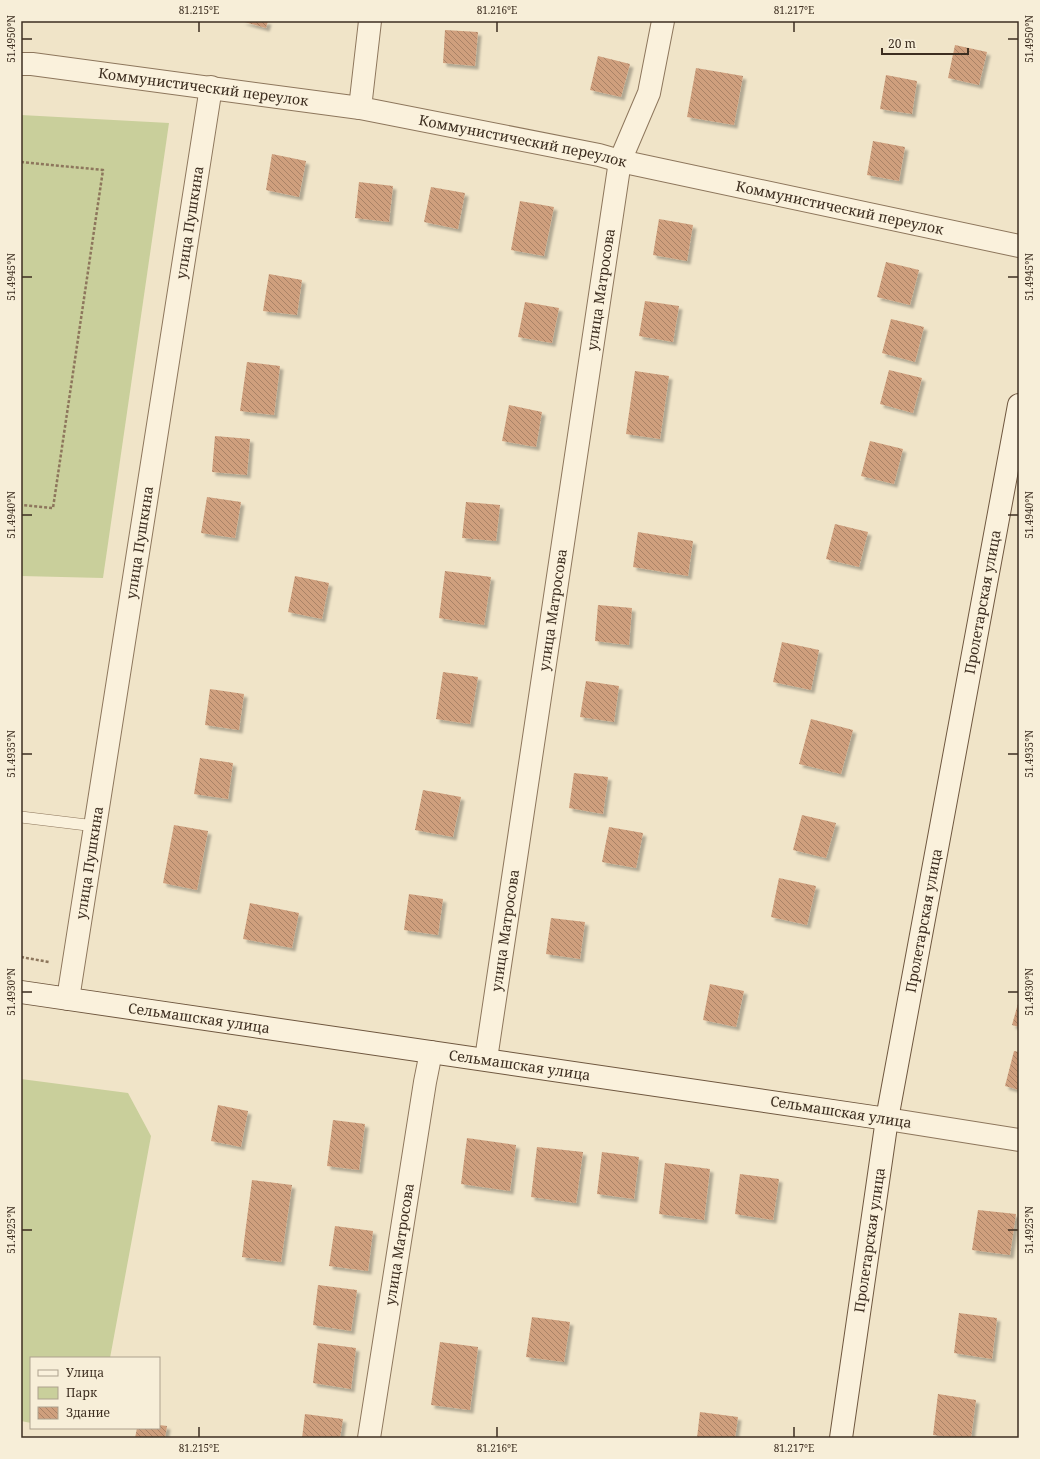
<svg xmlns="http://www.w3.org/2000/svg" width="1040" height="1459" font-family="'Noto Serif',serif">
  <style>
    .park { fill: #c9cf9b }
    .building { fill: url(#building-back-hatch); filter: url(#shadow) }
    .lines { fill: none; stroke-linecap: round; stroke-linejoin: round }
    .lane-casing { stroke: #8d765c; stroke-width: 12 }
    .street-casing { stroke: #8d765c; stroke-width: 24 }
    .secondary-casing { stroke: #6f573f; stroke-width: 24 }
    .path { stroke: #8d765c; stroke-width: 2.5; stroke-dasharray: 3 2; stroke-linecap: butt }
    .lane { stroke: #faf1dc; stroke-width: 11 }
    .street { stroke: #faf1dc; stroke-width: 22 }
    .secondary { stroke: #faf1dc; stroke-width: 22 }
    .ticks { fill: none; stroke: #3d2e20; stroke-width: 1.5 }
    .labels { text-anchor: middle; stroke-width: 3; stroke-linejoin: round; paint-order: stroke }
    .street-label { font-size: 14px; fill: #3d2e20; stroke: #f7eed8 }
    .neatline { fill: none; stroke: #3d2e20; stroke-width: 1.5 }
    .ticks-label { font-size: 10px; text-anchor: middle; fill: #3d2e20 }
  </style>
  <defs>
    <pattern id="building-back-hatch" width="6" height="6" patternUnits="userSpaceOnUse"><rect width="6" height="6" fill="#cf9f7d"/><path d="M-1 5l2 2M0 0l6 6M5-1l2 2" fill="none" stroke="#a98266"/></pattern>
    <filter id="shadow"><feDropShadow dx="3.5" dy="3.5" stdDeviation="1" flood-color="#0004"/></filter>
  </defs>
  <rect width="100%" height="100%" fill="#f0e4c8"/>
  <!-- park -->
  <g class="park">
    <polygon points="21,115 169,123 103,578 21,576"/>
    <polygon points="21,1079 128,1093 151,1136 110,1358 31,1358 31,1423 21,1421"/>
  </g>
  <!-- building -->
  <g class="building">
    <polygon points="241,21 268,21 266,28"/>
    <polygon points="445,30 478,32 475,66 443,63"/>
    <polygon points="955,45 987,52 979,85 948,78"/>
    <polygon points="598,56 630,64 621,97 590,90"/>
    <polygon points="696,68 743,76 734,125 687,117"/>
    <polygon points="886,75 917,81 912,114 880,109"/>
    <polygon points="873,141 905,147 899,181 867,175"/>
    <polygon points="272,154 306,161 299,197 266,190"/>
    <polygon points="359,182 393,186 389,222 355,218"/>
    <polygon points="431,187 465,193 458,229 424,222"/>
    <polygon points="520,201 554,207 544,256 511,250"/>
    <polygon points="659,219 693,225 687,261 653,255"/>
    <polygon points="886,262 919,270 910,305 877,297"/>
    <polygon points="269,274 302,280 297,315 263,311"/>
    <polygon points="645,301 679,306 673,342 639,336"/>
    <polygon points="525,302 559,308 552,343 518,337"/>
    <polygon points="891,319 924,327 915,362 882,353"/>
    <polygon points="247,362 280,366 274,415 240,411"/>
    <polygon points="889,370 922,378 913,413 880,404"/>
    <polygon points="635,371 669,376 660,439 626,434"/>
    <polygon points="509,405 542,412 536,447 502,441"/>
    <polygon points="215,436 250,439 247,475 212,472"/>
    <polygon points="870,441 903,449 894,484 861,476"/>
    <polygon points="207,497 241,502 235,538 201,533"/>
    <polygon points="466,502 500,505 496,541 462,538"/>
    <polygon points="835,524 868,532 859,567 826,559"/>
    <polygon points="638,532 693,541 688,576 633,567"/>
    <polygon points="445,571 491,577 484,625 439,618"/>
    <polygon points="295,576 329,583 322,619 288,612"/>
    <polygon points="598,605 632,608 629,645 595,641"/>
    <polygon points="782,642 819,650 811,690 773,682"/>
    <polygon points="443,672 478,677 470,724 436,719"/>
    <polygon points="586,681 619,686 614,722 580,717"/>
    <polygon points="210,689 244,694 239,730 205,725"/>
    <polygon points="811,719 853,730 841,774 799,764"/>
    <polygon points="200,758 233,763 228,799 194,794"/>
    <polygon points="574,773 608,777 603,814 569,808"/>
    <polygon points="423,790 461,797 453,837 415,830"/>
    <polygon points="802,815 836,823 826,858 793,850"/>
    <polygon points="174,825 208,831 197,890 163,883"/>
    <polygon points="609,827 643,833 636,868 602,862"/>
    <polygon points="779,878 816,886 807,925 771,917"/>
    <polygon points="409,894 443,899 438,935 404,930"/>
    <polygon points="250,903 299,913 292,948 243,939"/>
    <polygon points="551,918 585,922 580,959 546,954"/>
    <polygon points="710,984 744,991 736,1027 703,1020"/>
    <polygon points="1019,1000 1019,1027 1012,1025"/>
    <polygon points="1014,1051 1019,1052 1019,1090 1005,1086"/>
    <polygon points="218,1105 248,1111 241,1147 211,1141"/>
    <polygon points="333,1120 365,1124 359,1170 327,1166"/>
    <polygon points="467,1138 516,1145 510,1191 461,1184"/>
    <polygon points="537,1147 583,1152 576,1203 531,1197"/>
    <polygon points="602,1152 639,1157 634,1199 597,1194"/>
    <polygon points="665,1163 710,1169 704,1220 659,1214"/>
    <polygon points="740,1174 779,1179 773,1220 735,1214"/>
    <polygon points="252,1180 292,1185 281,1262 242,1257"/>
    <polygon points="978,1210 1016,1214 1010,1255 972,1250"/>
    <polygon points="335,1226 373,1231 368,1271 329,1266"/>
    <polygon points="318,1285 357,1290 351,1331 313,1325"/>
    <polygon points="959,1313 997,1318 992,1359 954,1353"/>
    <polygon points="532,1317 570,1322 564,1362 526,1357"/>
    <polygon points="440,1342 478,1347 470,1410 431,1405"/>
    <polygon points="318,1343 356,1348 351,1389 313,1383"/>
    <polygon points="938,1394 976,1400 971,1438 958,1438 933,1435"/>
    <polygon points="700,1412 738,1417 735,1438 697,1438"/>
    <polygon points="305,1414 343,1419 340,1438 302,1438"/>
    <polygon points="159,1425 167,1426 165,1438 135,1438 137,1428 159,1428"/>
  </g>
  <g class="lines">
    <defs>
      <polyline id="lane" points="21,817 95,826"/>
      <g id="street">
        <path id="s1" d="M21 64H32L360 108 599 155 620 161 1019 246"/>
        <polyline points="360,108 370,21"/>
        <path id="s2" d="M68 999 211 87"/>
        <path id="s3" d="M486 1059 620 161 649 93 663 21"/>
        <polyline points="887,1119 1019,1140"/>
        <path id="s4" d="M369 1438 425 1082 431 1052"/>
      </g>
      <g id="secondary">
        <path id="s5" d="M21 992 887 1119"/>
        <path id="s6" d="M841 1438 887 1119 1019 405"/>
      </g>
    </defs>
    <!-- lane casing -->
    <use href="#lane" class="lane-casing"/>
    <!-- street casing -->
    <use href="#street" class="street-casing"/>
    <!-- secondary casing -->
    <use href="#secondary" class="secondary-casing"/>
    <!-- path -->
    <g class="path">
      <polyline points="21,162 103,170 53,508 21,505"/>
      <polyline points="21,957 49,962"/>
    </g>
    <!-- lane -->
    <use href="#lane" class="lane"/>
    <!-- street -->
    <use href="#street" class="street"/>
    <!-- secondary -->
    <use href="#secondary" class="secondary"/>
  </g>
  <!-- ticks -->
  <path class="ticks" d="M199 22V32M497 22V32M794 22V32M22 39H32M1008 39H1018M22 277H32M1008 277H1018M22 515H32M1008 515H1018M22 754H32M1008 754H1018M22 992H32M1008 992H1018M22 1230H32M1008 1230H1018M199 1427V1437M497 1427V1437M794 1427V1437"/>
  <g class="labels">
    <!-- street labels -->
    <g class="street-label">
      <text dy="5" stroke="none"><textPath href="#s1" startOffset="184">Коммунистический переулок</textPath></text>
      <text dy="5" stroke="none"><textPath href="#s1" startOffset="508">Коммунистический переулок</textPath></text>
      <text dy="5" stroke="none"><textPath href="#s1" startOffset="832">Коммунистический переулок</textPath></text>
      <text dy="5" stroke="none"><textPath href="#s2" startOffset="786">улица Пушкина</textPath></text>
      <text dy="5" stroke="none"><textPath href="#s3" startOffset="778">улица Матросова</textPath></text>
      <text dy="5" stroke="none"><textPath href="#s2" startOffset="462">улица Пушкина</textPath></text>
      <text dy="5" stroke="none"><textPath href="#s6" startOffset="848">Пролетарская улица</textPath></text>
      <text dy="5" stroke="none"><textPath href="#s3" startOffset="454">улица Матросова</textPath></text>
      <text dy="5" stroke="none"><textPath href="#s2" startOffset="138">улица Пушкина</textPath></text>
      <text dy="5" stroke="none"><textPath href="#s6" startOffset="524">Пролетарская улица</textPath></text>
      <text dy="5" stroke="none"><textPath href="#s3" startOffset="130">улица Матросова</textPath></text>
      <text dy="5" stroke="none"><textPath href="#s5" startOffset="180">Сельмашская улица</textPath></text>
      <text dy="5" stroke="none"><textPath href="#s5" startOffset="504">Сельмашская улица</textPath></text>
      <text transform="translate(841 1112) rotate(9)" y="5">Сельмашская улица</text>
      <text dy="5" stroke="none"><textPath href="#s6" startOffset="200">Пролетарская улица</textPath></text>
      <text dy="5" stroke="none"><textPath href="#s4" startOffset="196">улица Матросова</textPath></text>
    </g>
  </g>
  <!-- border -->
  <rect width="1040" height="1459" fill="none" stroke="#f7eed8" stroke-width="44"/>
  <!-- legend -->
  <rect x="30" y="1357" width="130" height="72" fill="#f7eed8" stroke="#ada18e"/>
  <rect x="38" y="1370" width="20" height="6" fill="#faf1dc" stroke="#ada18e"/>
  <text x="66" y="1377" font-size="12" fill="#3d2e20">Улица</text>
  <rect x="38" y="1387" width="20" height="12" fill="#c9cf9b" stroke="#ada18e"/>
  <text x="66" y="1397" font-size="12" fill="#3d2e20">Парк</text>
  <rect x="38" y="1407" width="20" height="12" fill="url(#building-back-hatch)" stroke="#ada18e"/>
  <text x="66" y="1417" font-size="12" fill="#3d2e20">Здание</text>
  <!-- scale -->
  <path d="M882 48v6h86v-6" fill="none" stroke="#3d2e20" stroke-width="2"/>
  <text x="888" y="48" font-size="12" fill="#3d2e20" stroke="#f7eed8" stroke-width="3" paint-order="stroke">20 m</text>
  <rect x="22" y="22" width="996" height="1415" class="neatline"/>
  <g class="ticks-label">
    <text x="199" y="14">81.215°E</text>
    <text x="497" y="14">81.216°E</text>
    <text x="794" y="14">81.217°E</text>
    <text transform="translate(11 39) rotate(-90)" y="4">51.4950°N</text>
    <text transform="translate(1029 39) rotate(-90)" y="4">51.4950°N</text>
    <text transform="translate(11 277) rotate(-90)" y="4">51.4945°N</text>
    <text transform="translate(1029 277) rotate(-90)" y="4">51.4945°N</text>
    <text transform="translate(11 515) rotate(-90)" y="4">51.4940°N</text>
    <text transform="translate(1029 515) rotate(-90)" y="4">51.4940°N</text>
    <text transform="translate(11 754) rotate(-90)" y="4">51.4935°N</text>
    <text transform="translate(1029 754) rotate(-90)" y="4">51.4935°N</text>
    <text transform="translate(11 992) rotate(-90)" y="4">51.4930°N</text>
    <text transform="translate(1029 992) rotate(-90)" y="4">51.4930°N</text>
    <text transform="translate(11 1230) rotate(-90)" y="4">51.4925°N</text>
    <text transform="translate(1029 1230) rotate(-90)" y="4">51.4925°N</text>
    <text x="199" y="1452">81.215°E</text>
    <text x="497" y="1452">81.216°E</text>
    <text x="794" y="1452">81.217°E</text>
  </g>
</svg>
